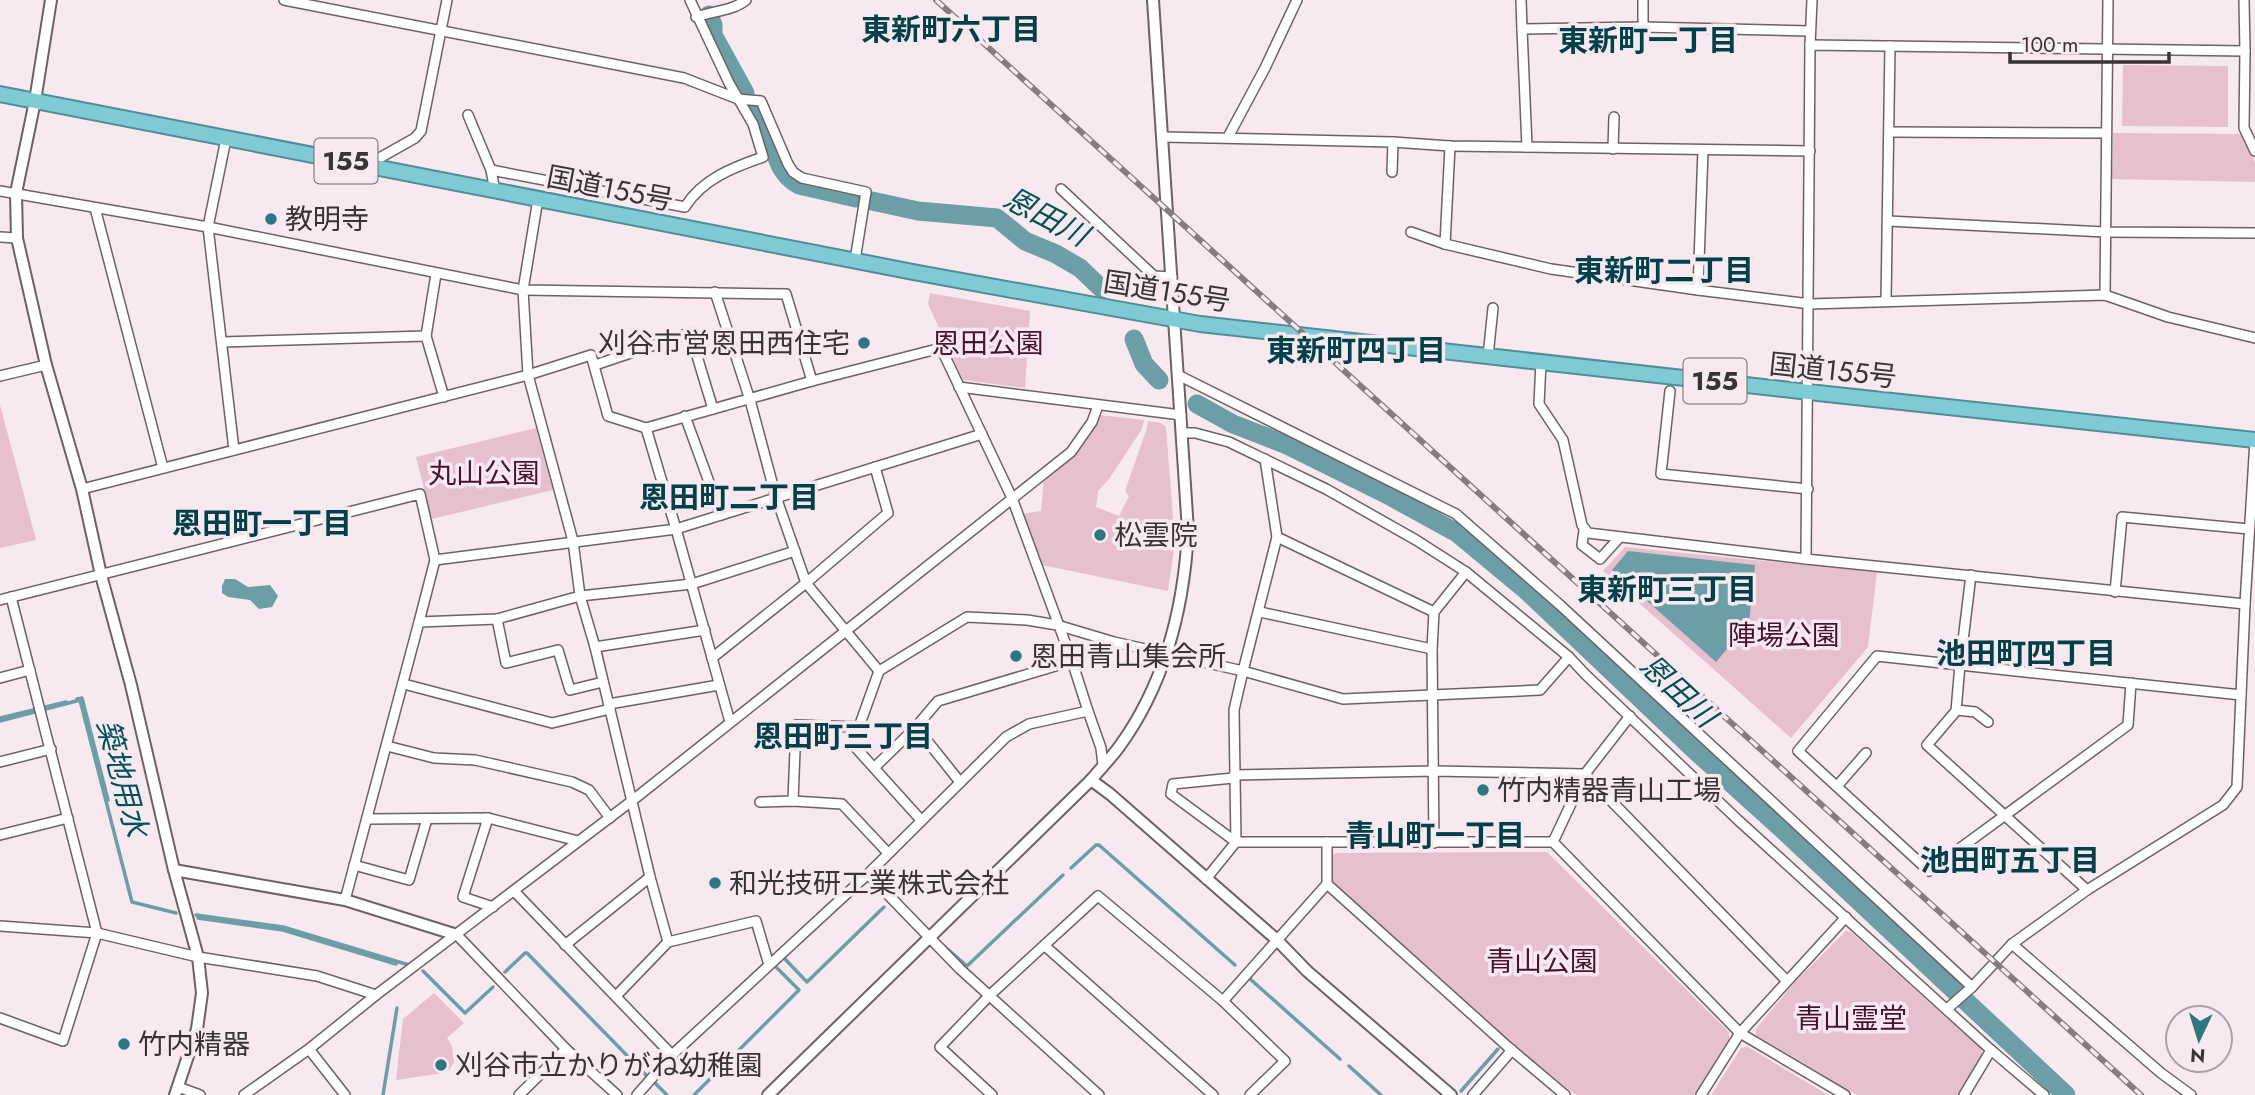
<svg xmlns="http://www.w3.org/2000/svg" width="2255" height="1095" font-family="Jost,'Noto Sans JP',sans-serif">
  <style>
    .green { fill: #e6c0cf }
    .water { fill: #6c9ea5 }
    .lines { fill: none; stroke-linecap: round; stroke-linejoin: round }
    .stream { stroke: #6c9ea5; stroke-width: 3.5 }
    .river { stroke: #6c9ea5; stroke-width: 19 }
    .minor-casing { stroke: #6d6165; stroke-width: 12 }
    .tertiary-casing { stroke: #6d6165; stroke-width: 14 }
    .trunk-casing { stroke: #518d96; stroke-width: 18 }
    .minor { stroke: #fff; stroke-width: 9 }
    .tertiary { stroke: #fff; stroke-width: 10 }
    .trunk { stroke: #7ecbd6; stroke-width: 14 }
    .rail-casing { stroke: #857c80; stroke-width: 6 }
    .rail { stroke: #f7e9ef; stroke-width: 3.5; stroke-dasharray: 10; stroke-linecap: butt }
    .poi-dot { fill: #2e7680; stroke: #f7e9ef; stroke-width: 2.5 }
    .labels { text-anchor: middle; stroke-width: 7; stroke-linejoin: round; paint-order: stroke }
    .shield { fill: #f7e9ef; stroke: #716a6d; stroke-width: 2 }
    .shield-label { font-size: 26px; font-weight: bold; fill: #383335 }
    .street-label { font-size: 28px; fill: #383335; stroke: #f7e9ef }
    .poi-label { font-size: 28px; fill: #383335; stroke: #f7e9ef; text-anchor: start }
    .park-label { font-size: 28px; fill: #47132d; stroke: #f7e9ef }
    .neighbourhood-label { font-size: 30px; font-weight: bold; fill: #004149; stroke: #f7e9ef }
    .water-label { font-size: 30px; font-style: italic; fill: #005059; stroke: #f7e9ef }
  </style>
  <rect width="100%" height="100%" fill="#f7e9ef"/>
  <!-- green -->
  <g class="green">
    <polygon points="2123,65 2228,66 2228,127 2122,126"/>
    <polygon points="2113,133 2242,134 2255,162 2255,182 2112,179"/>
    <polygon points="930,293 1030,311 1025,388 963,380 928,304"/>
    <polygon points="0,405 36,540 0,548"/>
    <path d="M1099 415 1144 420 1142 429 1109 479 1098 491 1096 507 1119 516 1129 496 1125 491 1146 431 1148 421 1161 423 1166 427 1175 543 1168 591 1042 565 1022 514 1041 511 1044 479C1072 457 1084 448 1099 415Z"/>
    <polygon points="536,428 553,490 432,519 416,457"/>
    <polygon points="1625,547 1877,572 1868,647 1791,738 1603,571"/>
    <polygon points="1547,852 1729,1032 1729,1040 1694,1095 1577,1095 1560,1085 1511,1044 1431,970 1330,882 1330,857 1336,853"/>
    <polygon points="1846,931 1851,932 1981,1049 1983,1056 1960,1095 1857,1095 1756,1035 1756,1029 1795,982"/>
    <polygon points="434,993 464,1023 447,1038 452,1046 454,1062 450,1069 443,1073 396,1080 403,1019"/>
    <polygon points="1748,1047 1828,1095 1711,1095 1741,1048"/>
  </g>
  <!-- water -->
  <g class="water">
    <polygon points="1628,551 1755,565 1749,623 1716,662 1612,570"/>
    <polygon points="225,579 235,579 248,587 270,585 278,596 272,607 259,609 250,600 228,597 222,593 222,586"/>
  </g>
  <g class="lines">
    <!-- stream -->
    <g class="stream">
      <polyline points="77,699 82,698 108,800"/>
      <polyline points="0,718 66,702"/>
      <polyline points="0,721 80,700 132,902 176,913"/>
      <polyline points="1071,868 1096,845 1099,845 1235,965"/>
      <polyline points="196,915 283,927 409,965"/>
      <polyline points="198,918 283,930 396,964"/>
      <polyline points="944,946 967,966 1063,875"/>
      <polyline points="784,958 807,982 884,907"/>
      <polyline points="423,971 465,1013 493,987"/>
      <polyline points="505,972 525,953 527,953 647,1076"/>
      <polyline points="1249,978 1340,1059"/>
      <polyline points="1349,1066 1381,1095"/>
      <polyline points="654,1082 667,1095"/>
      <polyline points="1461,1091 1498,1049"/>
      <polyline points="383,1095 397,1008"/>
      <polyline points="694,1095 799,990 776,967"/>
    </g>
    <!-- river -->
    <g class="river">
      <polyline points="709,15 713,25 713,35 745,93"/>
      <path d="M753 105C757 112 763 118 766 125 776 148 775 172 799 185L856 198"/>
      <polyline points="872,201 918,211 997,218 1025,241 1056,254 1080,268 1102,289"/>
      <polyline points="1134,339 1144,364 1159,380"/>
      <polyline points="1197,404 1233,424 1287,445 1388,495 1457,533 1527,591 1700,755 1782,829 2066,1095"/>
    </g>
    <defs>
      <g id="minor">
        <polyline points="284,0 684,78 738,99 761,101 788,164 793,172 802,178 866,192 855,260"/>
        <polyline points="1521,0 1522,29"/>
        <polyline points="2244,0 2245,51 2244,128 2255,151"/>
        <path d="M696 17C712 11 733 11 746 0"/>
        <polyline points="1643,27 1643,0"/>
        <polyline points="1810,45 1812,0"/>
        <polyline points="468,115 491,170 495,191"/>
        <polyline points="1889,132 2106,133"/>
        <polyline points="1163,137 1393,142 1450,146 1810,151"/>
        <polyline points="1228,137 1265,68 1297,0"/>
        <polyline points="226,139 208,227 234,450"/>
        <polyline points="1450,146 1445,244 1551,269 1698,290"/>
        <polyline points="1527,147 1522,29 1643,27 1810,31"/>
        <polyline points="1613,149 1614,117"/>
        <polyline points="1703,150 1698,290 1810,304 2105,295 2168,317 2255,338"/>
        <polyline points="367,165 415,138 421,131 447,0"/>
        <path d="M491 170 685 207C702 179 734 167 763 157L753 124 729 83 690 0"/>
        <polyline points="1392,172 1393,142"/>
        <polyline points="1061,189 1154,276 1172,277"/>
        <polyline points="0,191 208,227 523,290 786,294 812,381"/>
        <polyline points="538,199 523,290 528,375 573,541 580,596 595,647 650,877 668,942"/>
        <polyline points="95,208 163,468"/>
        <polyline points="1888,221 2105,232 2255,233"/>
        <polyline points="1411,232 1445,244"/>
        <polyline points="0,237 17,238"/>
        <polyline points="436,274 426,336 444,397"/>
        <polyline points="715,292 750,400 776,497 806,583 879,671"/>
        <polyline points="2105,295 2108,0"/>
        <polyline points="1886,301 1890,46"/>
        <polyline points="222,342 426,336"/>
        <polyline points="1488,356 1493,308"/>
        <polyline points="1541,362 1539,404 1563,440 1582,525 1588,533 1806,559"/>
        <polyline points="595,365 690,333 713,409"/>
        <polyline points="1178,375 1456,514 1560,605 1972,987"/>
        <polyline points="0,376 46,365"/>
        <polyline points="959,387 1181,415"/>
        <polyline points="1670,391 1661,474 1808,489"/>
        <polyline points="685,416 721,515"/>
        <polyline points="646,428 676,529 730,722"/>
        <polyline points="1183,433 1195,433 1229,442 1326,489 1416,540 1466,572 1569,657 1586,675 1738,820 1991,1050 1964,1095"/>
        <polyline points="1265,459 1277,537 1243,671 1343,699 1540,690 1569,657"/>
        <polyline points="82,489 528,375 591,355 608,416 646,428 812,381 941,348 1012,498 1072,661 1088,711"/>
        <polyline points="1584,530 1582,545 1600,559 1620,537"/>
        <polyline points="1277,537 1434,612"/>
        <polyline points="435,560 676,529 982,434"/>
        <polyline points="1971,575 1960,665 1877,656 1798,751 1929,871 2128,725 2131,683"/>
        <polyline points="2115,592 2122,517 2249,529"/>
        <polyline points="0,600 420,494 435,560 419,622 497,619 580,596 692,584 795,551"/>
        <polyline points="2245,604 2255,440"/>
        <polyline points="1260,612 1432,649"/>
        <polyline points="497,619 506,663 558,650 570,690 603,682"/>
        <polyline points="595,647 705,630"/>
        <polyline points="712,658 806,583 888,513 875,467"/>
        <polyline points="0,678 30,670"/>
        <polyline points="404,684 552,723 610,709"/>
        <polyline points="609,704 719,685"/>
        <polyline points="1957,710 1975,712 1988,722"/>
        <polyline points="916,727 960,782"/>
        <polyline points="387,746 434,758 475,760 572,782 589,790 610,818"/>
        <polyline points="0,762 51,749"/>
        <polyline points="875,767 916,727 938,701 1072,661"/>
        <polyline points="1234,775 1434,771 1585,774 1630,716"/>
        <polyline points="1233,778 1173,784 1171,794 1236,842 1553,842 1740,1033 1845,1095"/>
        <polyline points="1838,785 1866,753"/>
        <polyline points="793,801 796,725 859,727"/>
        <polyline points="760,802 793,801 842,804 888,853"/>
        <polyline points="488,818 463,897 493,907"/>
        <polyline points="367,819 488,818 578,841"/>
        <polyline points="921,820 856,748 855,738 879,671 967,617 1027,620 1057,625 1114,642 1243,671 1234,710 1236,842 1206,879"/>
        <polyline points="0,835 68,818"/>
        <polyline points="1327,842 1327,884"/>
        <polyline points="1553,842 1585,774 1787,981"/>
        <polyline points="1434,843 1432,649 1434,612 1466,572"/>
        <polyline points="354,865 409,880 427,819"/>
        <polyline points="868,874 960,969 1099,1095"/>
        <polyline points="2087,890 1927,745 1956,711 1960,665 2241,695"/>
        <polyline points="514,891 672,1055"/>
        <polyline points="345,900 419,622"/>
        <polyline points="0,926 97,933 198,957 317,976 376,995"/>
        <polyline points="457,935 566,1049 617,1095"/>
        <polyline points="2012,944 2161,1073 2191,1095"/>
        <polyline points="565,945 650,877"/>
        <polyline points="1045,946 1213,1095"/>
        <polyline points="616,996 668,942 756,921 769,965"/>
        <polyline points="1223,1001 1327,884 1507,1046 1565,1095"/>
        <polyline points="1947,1009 1972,987 2012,944 2087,890 2223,805 2237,787 2245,604 1806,559 1810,45 2245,51"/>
        <polyline points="0,1018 63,1041 97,933 11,597"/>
        <polyline points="309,1049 345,1095"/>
        <polyline points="1991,1050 2044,1095"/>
        <polyline points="178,1087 200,1095"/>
        <polyline points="244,1095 309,1049 376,995 633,800 1071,452 1092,422 1098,406"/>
        <polyline points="519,1095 566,1049"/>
        <polyline points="637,1095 672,1055 868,874 1006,737 1029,724 1088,711 1101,748 1103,765"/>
        <polyline points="992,1095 940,1047 990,995 1098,896 1223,1001 1285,1061 1250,1095"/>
        <polyline points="1473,1095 1512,1050"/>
        <polyline points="1701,1095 1740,1033 1846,917"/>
      </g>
      <g id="tertiary">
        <polyline points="51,0 35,101 16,193 17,238 46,365 82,489 101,575 131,685 174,870 198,957 202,993 197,1029 175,1095"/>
        <polyline points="1091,780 1110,794 1277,940 1307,971 1451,1095"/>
        <polyline points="174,870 345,900 457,935"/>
        <path d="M768 1095 1091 780C1100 769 1111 758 1119 747 1165 684 1184 607 1188 531L1153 0"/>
      </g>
      <polyline id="trunk" points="0,94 913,272 1200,324 1827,394 2255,440"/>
    </defs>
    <!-- minor casing -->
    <use href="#minor" class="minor-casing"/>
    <!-- tertiary casing -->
    <use href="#tertiary" class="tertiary-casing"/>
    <!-- trunk casing -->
    <use href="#trunk" class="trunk-casing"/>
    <!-- minor -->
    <use href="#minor" class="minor"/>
    <!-- tertiary -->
    <use href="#tertiary" class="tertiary"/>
    <!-- trunk -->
    <use href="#trunk" class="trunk"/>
    <defs>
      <polyline id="rail" points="936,0 2141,1095"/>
    </defs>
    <!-- rail casing -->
    <use href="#rail" class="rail-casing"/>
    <!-- rail -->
    <use href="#rail" class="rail"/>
  </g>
  <!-- markers -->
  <g class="poi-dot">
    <circle cx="271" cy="219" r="7"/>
    <circle cx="864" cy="343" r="7"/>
    <circle cx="1100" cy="535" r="7"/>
    <circle cx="1016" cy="656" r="7"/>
    <circle cx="1483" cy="790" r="7"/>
    <circle cx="715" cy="883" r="7"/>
    <circle cx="124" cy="1044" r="7"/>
    <circle cx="441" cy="1065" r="7"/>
  </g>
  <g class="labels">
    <!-- shield labels -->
    <g class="shield">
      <rect x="314.5" y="138.5" width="63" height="45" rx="5"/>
      <rect x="1683.5" y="358.5" width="63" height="45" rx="5"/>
    </g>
    <g class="shield-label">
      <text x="346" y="170">155</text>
      <text x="1715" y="390">155</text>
    </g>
    <!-- street labels -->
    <g class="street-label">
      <text transform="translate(610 188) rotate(11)" y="10">国道155号</text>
      <text transform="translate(1167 291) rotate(9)" y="10">国道155号</text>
      <text transform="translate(1833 370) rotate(6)" y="10">国道155号</text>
    </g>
    <!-- poi labels -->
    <g class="poi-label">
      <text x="285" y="229">教明寺</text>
      <text x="850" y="353" text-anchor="end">刈谷市営恩田西住宅</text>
      <text x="1114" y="545">松雲院</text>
      <text x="1030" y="666">恩田青山集会所</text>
      <text x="1497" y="800">竹内精器青山工場</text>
      <text x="729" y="893">和光技研工業株式会社</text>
      <text x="138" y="1054">竹内精器</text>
      <text x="455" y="1075">刈谷市立かりがね幼稚園</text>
    </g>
    <!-- park labels -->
    <g class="park-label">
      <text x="988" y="353">恩田公園</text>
      <text x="484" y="483">丸山公園</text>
      <text x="1784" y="645">陣場公園</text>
      <text x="1542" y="971">青山公園</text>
      <text x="1851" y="1028">青山霊堂</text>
    </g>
    <!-- neighbourhood labels -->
    <g class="neighbourhood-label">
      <text x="951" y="40">東新町六丁目</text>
      <text x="1648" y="51">東新町一丁目</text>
      <text x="1664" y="281">東新町二丁目</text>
      <text x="1356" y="361">東新町四丁目</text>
      <text x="729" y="508">恩田町二丁目</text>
      <text x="262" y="534">恩田町一丁目</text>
      <text x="1667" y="600">東新町三丁目</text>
      <text x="2026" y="664">池田町四丁目</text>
      <text x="843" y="747">恩田町三丁目</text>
      <text x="1435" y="846">青山町一丁目</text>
      <text x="2010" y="871">池田町五丁目</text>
    </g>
    <!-- water labels -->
    <g class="water-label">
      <text transform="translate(1046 217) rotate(28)" y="10">恩田川</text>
      <text transform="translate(1678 691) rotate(43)" y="10">恩田川</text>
      <text transform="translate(122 778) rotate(75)" y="10">築地用水</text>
    </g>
  </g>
  <!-- north arrow -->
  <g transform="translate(2199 1039) rotate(184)"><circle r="33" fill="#f7e9ef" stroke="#aba0a5" stroke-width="2"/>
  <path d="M0-5L12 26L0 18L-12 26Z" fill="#2e7680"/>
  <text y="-10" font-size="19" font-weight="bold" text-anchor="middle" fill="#383335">N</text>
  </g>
  <!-- scale -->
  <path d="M2010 52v10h159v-10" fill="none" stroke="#383335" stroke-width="3.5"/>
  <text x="2021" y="52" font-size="21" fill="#383335" stroke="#f7e9ef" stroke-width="5" paint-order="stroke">100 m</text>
</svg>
